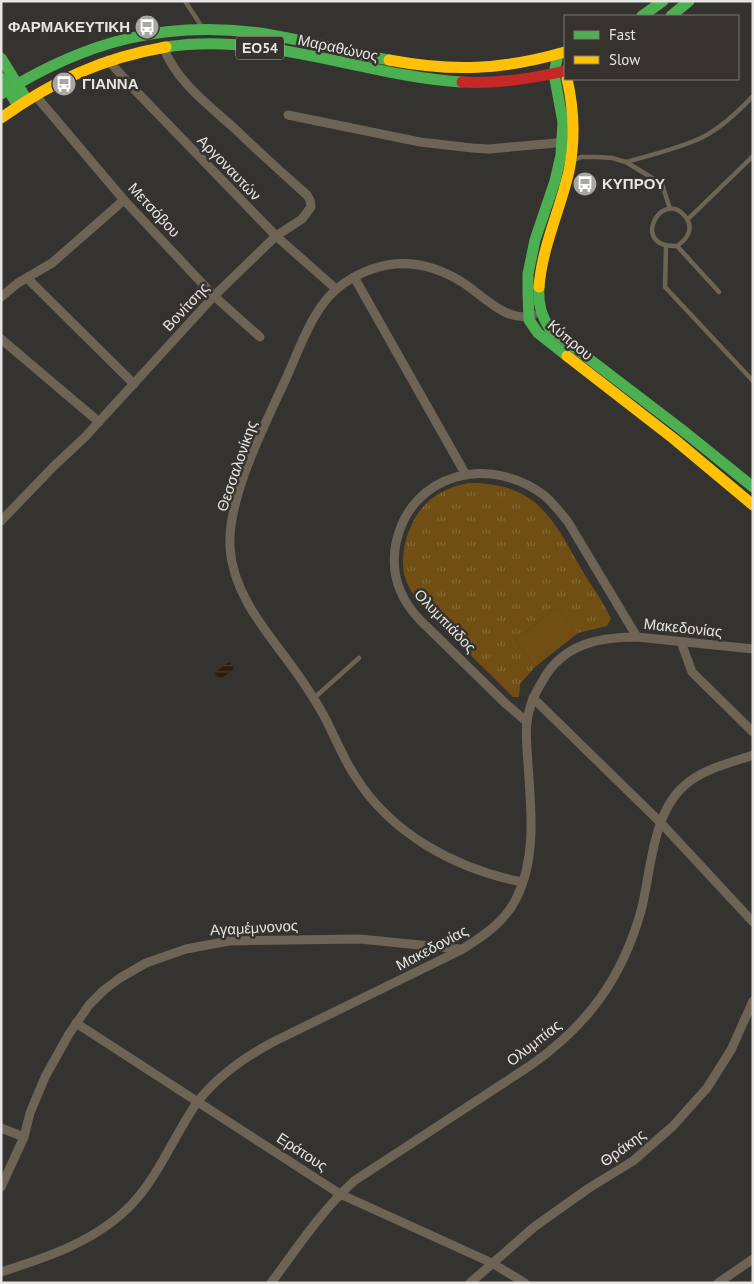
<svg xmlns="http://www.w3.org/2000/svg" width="754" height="1284" font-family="'PT Sans',sans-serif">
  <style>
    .green { fill: #714f14 }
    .park { fill: url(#park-tufts) }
    .water { fill: url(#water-rules) }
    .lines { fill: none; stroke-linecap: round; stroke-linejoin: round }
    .lane { stroke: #6d6456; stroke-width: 4.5 }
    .street { stroke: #6d6456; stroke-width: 9 }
    .fast { stroke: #4caf50; stroke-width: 11 }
    .slow { stroke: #ffc107; stroke-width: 11 }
    .jam { stroke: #c62828; stroke-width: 11 }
    .labels { text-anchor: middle; stroke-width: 5; stroke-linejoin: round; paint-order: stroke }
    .shield { fill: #36332f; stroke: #b2b0ad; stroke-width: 1 }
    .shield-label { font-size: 14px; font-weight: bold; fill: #e7e5e3 }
    .poi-label { font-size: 15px; font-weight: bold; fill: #e7e5e3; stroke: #36332f; text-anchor: start }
    .street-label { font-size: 15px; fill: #e7e5e3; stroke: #36332f }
  </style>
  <defs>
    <pattern id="park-tufts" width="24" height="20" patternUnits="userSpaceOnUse" patternTransform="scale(1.25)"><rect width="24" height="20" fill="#714f14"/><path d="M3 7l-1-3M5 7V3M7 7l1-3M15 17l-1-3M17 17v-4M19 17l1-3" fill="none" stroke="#856836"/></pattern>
    <pattern id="water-rules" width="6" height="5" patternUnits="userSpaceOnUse" patternTransform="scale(1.25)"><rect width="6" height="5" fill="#2b1d09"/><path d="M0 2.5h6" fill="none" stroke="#4a3e2d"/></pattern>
  </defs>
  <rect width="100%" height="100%" fill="#353330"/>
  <!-- green -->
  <polygon class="green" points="557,607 578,633 535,667 515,640"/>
  <!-- park -->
  <path class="park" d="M468 483C537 483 551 516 582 570 591 586 604 602 611 619L607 626 578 633 557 607 515 640 535 667 520 684 519 697H513C493 677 473 657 453 638 437 621 417 605 407 583 399 565 404 541 412 524 423 500 443 488 468 483Z"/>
  <!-- water -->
  <polygon class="water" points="229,662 234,667 233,668 234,669 220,679 214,673"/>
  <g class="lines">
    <!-- lane -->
    <g class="lane">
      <polyline points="185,1 202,27"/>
      <polyline points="572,161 581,157 597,157 612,158 626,162 662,184 670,209"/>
      <path d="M626 162C651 155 677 149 701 138 721 128 738 112 753 96"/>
      <polyline points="688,219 753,156"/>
      <path d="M677 246C689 238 695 226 683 214 660 191 630 248 677 246L719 292"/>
      <polyline points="666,247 665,287 753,381"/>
      <polyline points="313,699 359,658"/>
    </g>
    <!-- street -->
    <g class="street">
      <polyline points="108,60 132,87 276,236 336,289"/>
      <polyline points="35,95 124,200 214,296 260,337"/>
      <polyline points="288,115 420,142 472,148 489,149 567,142"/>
      <polyline points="354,277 466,475"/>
      <polyline points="27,278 134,384"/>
      <polyline points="1,297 18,283 52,263 124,200"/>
      <polyline points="1,339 99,422"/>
      <path d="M1 521 53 467 85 437 214 296 276 236 302 219 311 207 310 200 307 195C282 173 257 150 233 127 207 104 175 80 163 46"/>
      <polyline points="681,642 692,672 753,732"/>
      <polyline points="533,698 661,823 753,922"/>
      <path d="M527 722 505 703 420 620C399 598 390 573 396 543 411 472 491 454 545 496 554 504 561 513 568 522L637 637"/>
      <path d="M522 882C456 869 391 834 355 776 345 761 338 744 330 728 323 712 313 697 303 682 275 640 233 600 230 547 227 500 264 426 284 383 299 351 313 304 343 284 384 256 425 258 465 284 484 297 509 324 533 315"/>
      <polyline points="76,1023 340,1194 492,1263 525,1283"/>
      <polyline points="1,1128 24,1137"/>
      <polyline points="1,1187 24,1137 30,1113 45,1077 69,1034 89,1005 104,990 120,978 146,963 186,949 229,941 360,939 460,949"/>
      <path d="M1 1272C48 1257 97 1241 132 1204 159 1175 174 1136 196 1104 215 1078 245 1057 273 1042L461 950C483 936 504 923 516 899 537 858 531 808 528 764 527 745 524 726 530 708 532 698 538 689 543 680 563 644 599 637 637 637L753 649"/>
      <path d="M271 1283C297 1248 322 1210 354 1181L531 1065C588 1025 622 978 641 911 651 872 652 814 684 786 702 769 730 763 753 755"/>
      <polyline points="470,1283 534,1227 589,1188 633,1161 673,1126 707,1088 731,1050 753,1001"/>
      <polyline points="718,1283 753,1259"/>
    </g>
    <!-- fast -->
    <g class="fast">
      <polyline points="642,16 663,1"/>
      <polyline points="671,16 689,1"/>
      <path d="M166 47C265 31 363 76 462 82"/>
      <polyline points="558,54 554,74 563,122 561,155 555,181 535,240 528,274 528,293 529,320 538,333 567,356"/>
      <polyline points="1,58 27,100"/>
      <polyline points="1,78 18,106"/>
      <path d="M1 94C86 41 166 19 266 34 308 41 348 52 389 60"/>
      <path d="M539 287C538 304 541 315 550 329L681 429 753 487"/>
    </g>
    <!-- slow -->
    <g class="slow">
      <path d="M389 60C453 72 502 70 565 52"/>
      <path d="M1 118C53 81 102 58 166 47"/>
      <path d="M539 287C542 247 560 210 569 171 575 141 574 109 567 79"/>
      <polyline points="567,356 674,439 753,505"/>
    </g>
    <!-- jam -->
    <path class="jam" d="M462 82C498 84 530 79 565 71"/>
  </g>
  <!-- icons -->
  <defs>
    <symbol id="bus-disc" viewBox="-11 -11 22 22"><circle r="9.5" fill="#a9a7a4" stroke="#36332f"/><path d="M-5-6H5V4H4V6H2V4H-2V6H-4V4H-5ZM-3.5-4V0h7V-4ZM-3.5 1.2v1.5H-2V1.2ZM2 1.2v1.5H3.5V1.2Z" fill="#fff"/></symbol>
  </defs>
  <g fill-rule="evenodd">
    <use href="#bus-disc" x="133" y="13" width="28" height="28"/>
    <use href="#bus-disc" x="50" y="70" width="28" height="28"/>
    <use href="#bus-disc" x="571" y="170" width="28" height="28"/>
  </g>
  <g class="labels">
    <!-- shield labels -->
    <rect class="shield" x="236" y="36.5" width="48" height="23" rx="4"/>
    <g class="shield-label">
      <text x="260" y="53">ΕΟ54</text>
    </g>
    <!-- poi labels -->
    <g class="poi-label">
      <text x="130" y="32" text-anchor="end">ΦΑΡΜΑΚΕΥΤΙΚΗ</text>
      <text x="82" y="89">ΓΙΑΝΝΑ</text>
      <text x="602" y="189">ΚΥΠΡΟΥ</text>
    </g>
    <!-- street labels -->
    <g class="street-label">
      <text transform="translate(338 48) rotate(12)" y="5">Μαραθώνος</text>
      <text transform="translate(229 168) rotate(46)" y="5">Αργοναυτών</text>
      <text transform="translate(154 210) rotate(47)" y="5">Μετσόβου</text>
      <text transform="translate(186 307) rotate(-47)" y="5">Βονίτσης</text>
      <text transform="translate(570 340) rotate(40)" y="5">Κύπρου</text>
      <text transform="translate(237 466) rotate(-71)" y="5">Θεσσαλονίκης</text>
      <text transform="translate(445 621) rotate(46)" y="5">Ολυμπιάδος</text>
      <text transform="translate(683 628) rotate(6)" y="5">Μακεδονίας</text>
      <text transform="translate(254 928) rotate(-3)" y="5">Αγαμέμνονος</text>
      <text transform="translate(432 948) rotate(-28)" y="5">Μακεδονίας</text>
      <text transform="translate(534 1043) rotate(-38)" y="5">Ολυμπίας</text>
      <text transform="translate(623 1148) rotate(-36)" y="5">Θράκης</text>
      <text transform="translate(302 1152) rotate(33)" y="5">Εράτους</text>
    </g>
  </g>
  <!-- border -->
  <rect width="754" height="1284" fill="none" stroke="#e7e5e3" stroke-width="5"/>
  <!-- legend -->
  <rect x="564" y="15" width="175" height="65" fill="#36332f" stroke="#7d7a77"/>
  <rect x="574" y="31" width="25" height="8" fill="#4caf50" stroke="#7d7a77"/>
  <text x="609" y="40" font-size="15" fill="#e7e5e3">Fast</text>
  <rect x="574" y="56" width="25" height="8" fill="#ffc107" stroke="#7d7a77"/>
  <text x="609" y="65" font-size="15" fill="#e7e5e3">Slow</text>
</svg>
